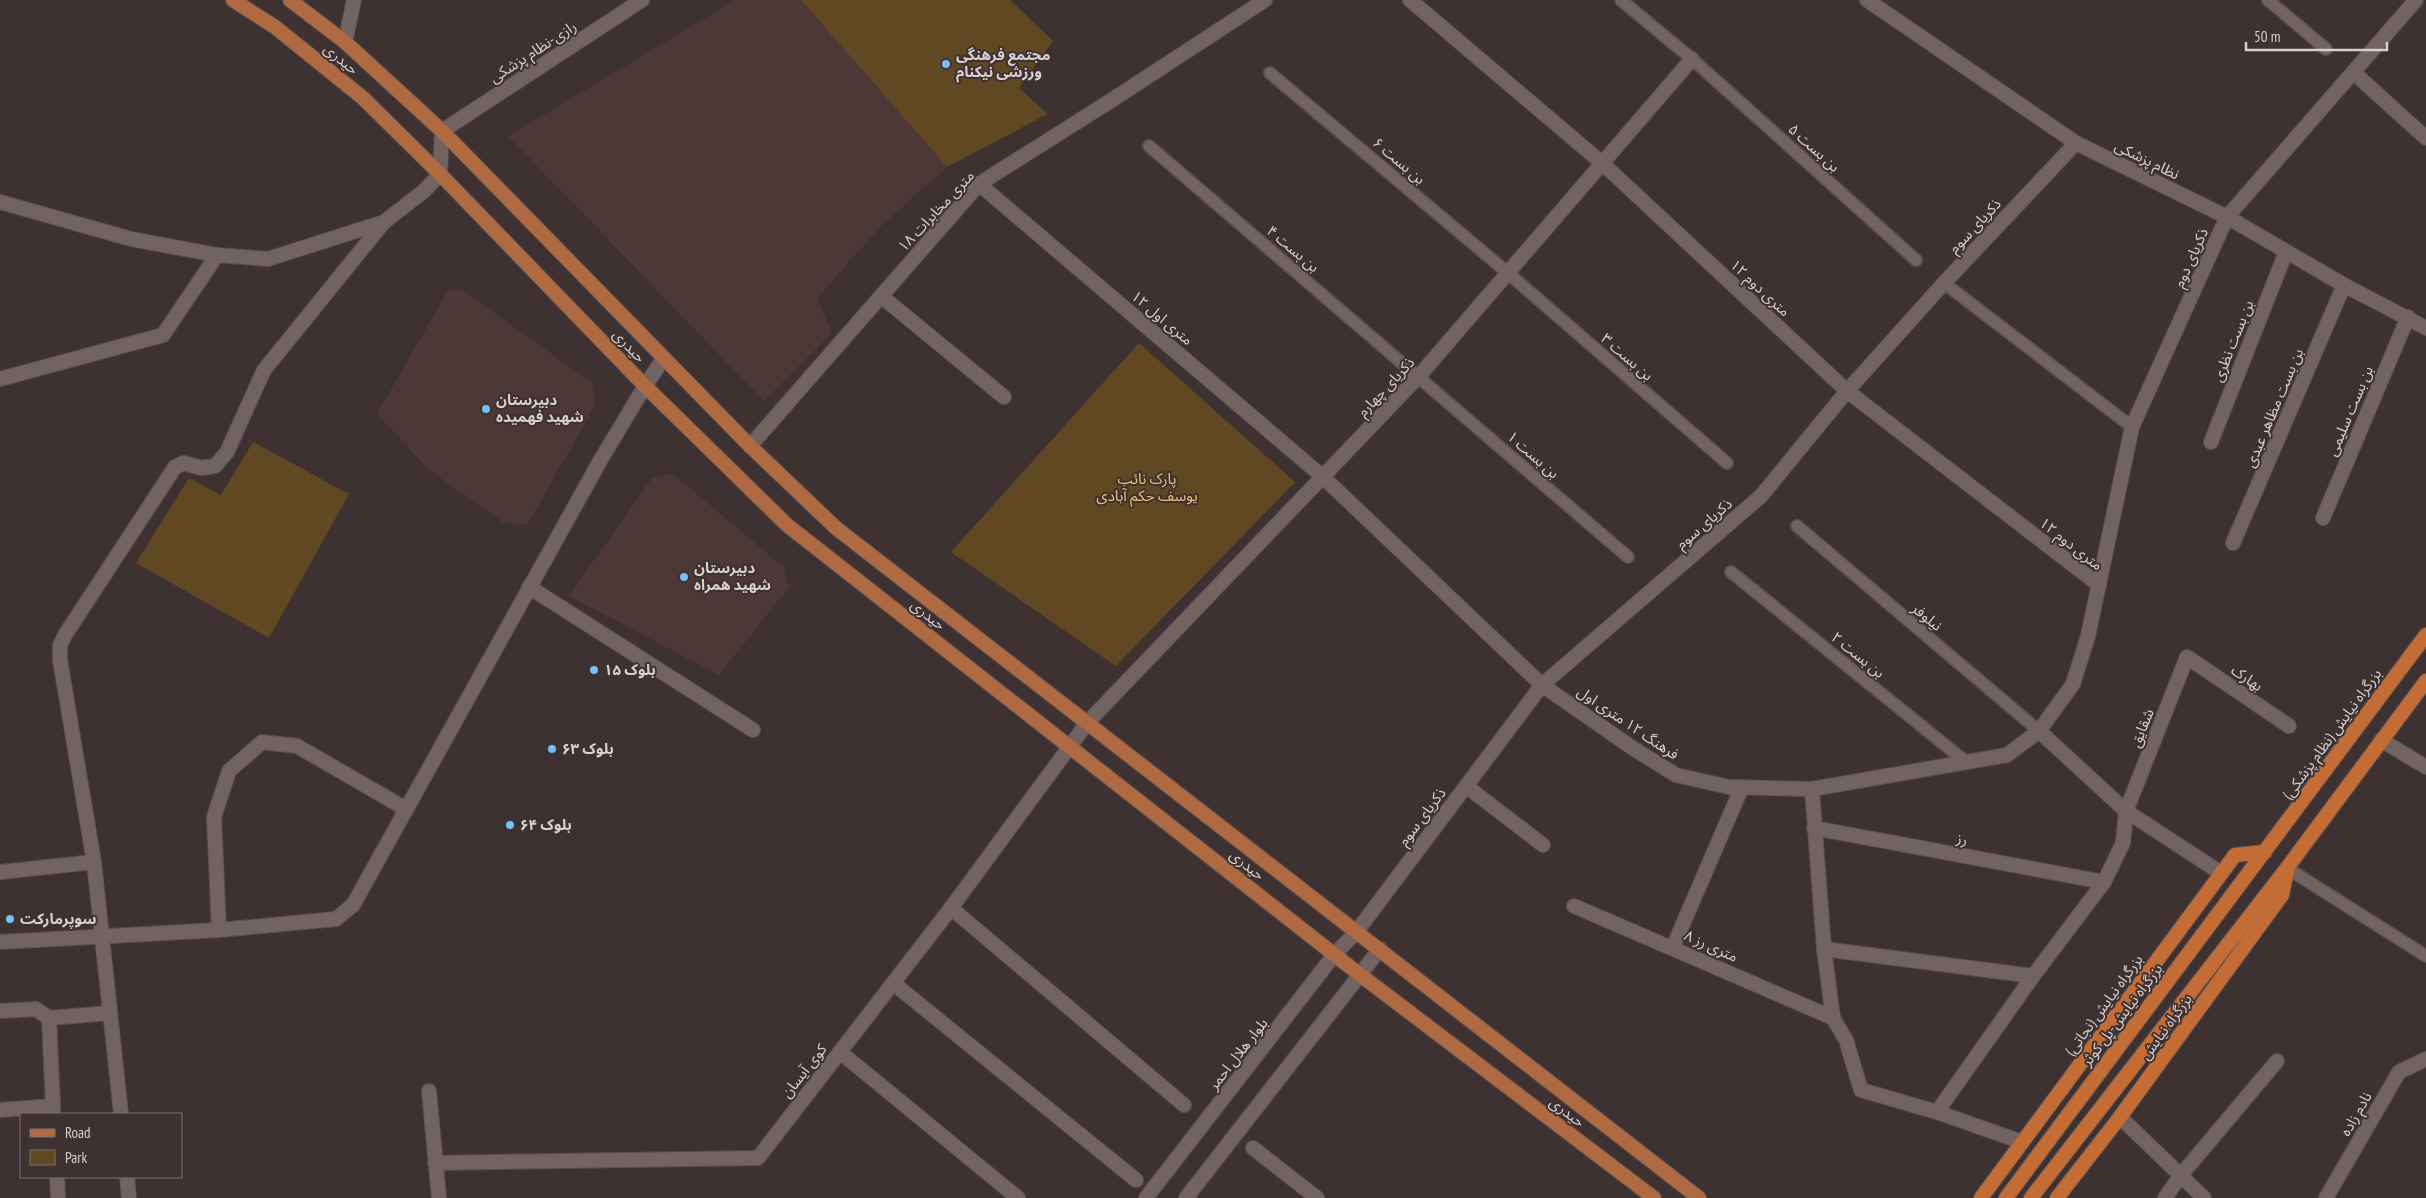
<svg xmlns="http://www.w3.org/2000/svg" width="2426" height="1198" font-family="'PT Sans Narrow','Noto Sans Arabic',sans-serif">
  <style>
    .built { fill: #4c3837 }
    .green { fill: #604922 }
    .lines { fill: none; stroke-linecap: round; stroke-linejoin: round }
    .service-casing { stroke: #5b5050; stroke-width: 14 }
    .minor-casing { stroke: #5b5050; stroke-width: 16 }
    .tertiary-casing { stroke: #5b5050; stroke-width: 16 }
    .secondary-casing { stroke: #5b5050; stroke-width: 16 }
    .primary-casing { stroke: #5b5050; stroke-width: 16 }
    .trunk-casing { stroke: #5b5050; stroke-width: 16 }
    .service { stroke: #726363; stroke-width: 11 }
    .minor { stroke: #726363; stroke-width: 14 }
    .tertiary { stroke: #726363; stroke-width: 14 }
    .secondary { stroke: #726363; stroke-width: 14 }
    .primary { stroke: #af6a41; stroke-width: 14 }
    .trunk { stroke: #c46c36; stroke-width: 14 }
    .poi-dot { fill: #73c1f5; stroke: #3e3131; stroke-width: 2 }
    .labels { text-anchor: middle; stroke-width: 4; stroke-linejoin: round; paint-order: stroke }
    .street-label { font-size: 15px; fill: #d8cfcf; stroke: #3e3131 }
    .poi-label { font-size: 15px; font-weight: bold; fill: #d8cfcf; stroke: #3e3131; text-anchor: start }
    .park-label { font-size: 15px; fill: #f1c175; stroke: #3e3131 }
  </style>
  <rect width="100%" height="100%" fill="#3e3131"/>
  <!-- built -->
  <g class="built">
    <polygon points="735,0 801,0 947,167 881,226 817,298 832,333 764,401 508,136"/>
    <polygon points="448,290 463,290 592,383 596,404 528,524 504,523 428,469 377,414"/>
    <polygon points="673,474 784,567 789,587 719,675 569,596 652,478"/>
  </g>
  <!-- green -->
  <g class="green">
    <polygon points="801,0 1010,0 1053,41 1019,88 1048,114 947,167"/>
    <polygon points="1139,343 1295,482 1116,666 951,552"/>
    <polygon points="253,442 349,494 269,638 136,563 189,478 221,495"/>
  </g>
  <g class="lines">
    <defs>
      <g id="service">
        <polyline points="1621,0 1692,59 1916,260"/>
        <polyline points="2268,0 2326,49"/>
        <polyline points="1270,73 1508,273 1727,463"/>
        <polyline points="1149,146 1628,557"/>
        <polyline points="1944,283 2132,427"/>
        <polyline points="1797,526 2039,731"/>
        <polyline points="1731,572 1966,762"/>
        <polyline points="2287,868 2426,956"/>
      </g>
      <g id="minor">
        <polyline points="1410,0 1602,163 1847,391 2099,585"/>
        <polyline points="1867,0 2076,143 2227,217 2344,285 2426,328"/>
        <polyline points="345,42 354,0"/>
        <polyline points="2353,72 2426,138"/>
        <polyline points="979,184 1323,477 1542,685 1634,749 1676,775 1729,787 1812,789 2007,755 2039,731 2073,684 2088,636 2132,427 2227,217 2416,0"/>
        <polyline points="881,296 1004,397"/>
        <polyline points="0,379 163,335 217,255"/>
        <polyline points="2211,442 2286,252"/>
        <polyline points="750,446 979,184 1115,98 1265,0"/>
        <polyline points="2323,518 2408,317"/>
        <polyline points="2233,543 2344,285"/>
        <polyline points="529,587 753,730"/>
        <polyline points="2039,731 2126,811 2221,873"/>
        <polyline points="1466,786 1543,845"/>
        <polyline points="1812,789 1824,949 1833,1018 1846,1040 1861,1090 1937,1112 2022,1142"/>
        <polyline points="1814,828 2104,882"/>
        <polyline points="0,872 94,862"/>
        <polyline points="1574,906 1833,1018"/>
        <polyline points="951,908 1184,1105"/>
        <polyline points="219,930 214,817 229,771 262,742 297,746 406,809"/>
        <polyline points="1357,931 1542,685 1761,496 1847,391 1944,283 2076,143"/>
        <polyline points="0,942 219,930 336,919 353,905 600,461 645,386 664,358"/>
        <polyline points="1673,947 1742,787"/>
        <polyline points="1824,949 2033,976"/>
        <polyline points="893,983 1136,1180"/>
        <polyline points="0,1011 36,1009 49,1018 110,1013"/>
        <polyline points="840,1052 1018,1198"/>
        <polyline points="429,1091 439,1198"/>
        <polyline points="0,1110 53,1106 49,1018"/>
        <polyline points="1937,1112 2033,976 2104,882 2123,843 2126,811 2187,657 2289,726"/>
        <polyline points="121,1114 94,862 60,660 60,645 65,635 175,467 184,463 201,468 215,466 227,452 264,370 384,222"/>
        <polyline points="2120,1117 2204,1198"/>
        <polyline points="1253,1148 1317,1198"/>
        <polyline points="435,1163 758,1158 951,908 1087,723 1419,376 1692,59"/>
        <polyline points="127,1177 129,1198"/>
        <polyline points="2165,1198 2181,1175 2277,1061"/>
        <polyline points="2326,1198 2399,1072 2426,1059"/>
      </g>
      <g id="tertiary">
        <polyline points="0,202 131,239 217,255 268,259 384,222 424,191 440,174"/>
        <polyline points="2381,740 2426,767"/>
        <polyline points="53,1106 53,1114"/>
        <polyline points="57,1177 58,1198"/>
      </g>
      <g id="secondary">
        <polyline points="440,174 442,131 642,0"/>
        <polyline points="1146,1198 1334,955 1357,931"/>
        <polyline points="1186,1198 1380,949"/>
      </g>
      <g id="primary">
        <polyline points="233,0 275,27 363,98 440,174 645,386 787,525 1359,974 1654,1198"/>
        <polyline points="290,0 345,42 442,131 750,446 836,528 1699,1198"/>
      </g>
      <g id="trunk">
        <polyline points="1981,1198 2235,855 2265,852"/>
        <polyline points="2006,1198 2426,635"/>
        <polyline points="2031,1198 2287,868 2426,681"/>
        <polyline points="2057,1198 2120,1117 2282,895 2287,871"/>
      </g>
    </defs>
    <!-- service casing -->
    <use href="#service" class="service-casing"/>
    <!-- minor casing -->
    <use href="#minor" class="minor-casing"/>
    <!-- tertiary casing -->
    <use href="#tertiary" class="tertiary-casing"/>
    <!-- secondary casing -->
    <use href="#secondary" class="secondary-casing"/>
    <!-- primary casing -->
    <use href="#primary" class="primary-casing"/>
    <!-- trunk casing -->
    <use href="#trunk" class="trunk-casing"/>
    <!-- service -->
    <use href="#service" class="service"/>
    <!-- minor -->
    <use href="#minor" class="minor"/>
    <!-- tertiary -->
    <use href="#tertiary" class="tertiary"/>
    <!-- secondary -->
    <use href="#secondary" class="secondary"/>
    <!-- primary -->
    <use href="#primary" class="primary"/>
    <!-- trunk -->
    <use href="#trunk" class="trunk"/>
  </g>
  <!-- markers -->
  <g class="poi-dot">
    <circle cx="946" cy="64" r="5"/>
    <circle cx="486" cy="409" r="5"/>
    <circle cx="684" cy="577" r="5"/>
    <circle cx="594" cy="670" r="5"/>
    <circle cx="552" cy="749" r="5"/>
    <circle cx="510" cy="825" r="5"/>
    <circle cx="10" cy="919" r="5"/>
  </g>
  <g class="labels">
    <!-- street labels -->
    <g class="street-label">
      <text transform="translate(533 52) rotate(-33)" y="5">رازی-نظام پزشکی</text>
      <text transform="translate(341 59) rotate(39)" y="5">حیدری</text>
      <text transform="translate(1814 148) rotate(42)" y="5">بن بست ۵</text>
      <text transform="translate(2147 160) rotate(26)" y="5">نظام پزشکی</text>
      <text transform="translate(1399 161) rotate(40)" y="5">بن بست ۶</text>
      <text transform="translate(936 211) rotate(-47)" y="5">۱۸ متری مخابرات</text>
      <text transform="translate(1975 226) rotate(-47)" y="5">ذکریای سوم</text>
      <text transform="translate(1293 249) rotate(40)" y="5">بن بست ۴</text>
      <text transform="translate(2191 258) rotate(-66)" y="5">ذکریای دوم</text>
      <text transform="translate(1760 288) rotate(43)" y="5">۱۲ متری دوم</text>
      <text transform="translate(1162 318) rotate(40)" y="5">۱۲ متری اول</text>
      <text transform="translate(2233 341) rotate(-68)" y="5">بن بست نظری</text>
      <text transform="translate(629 346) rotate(46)" y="5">حیدری</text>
      <text transform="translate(1627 357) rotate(41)" y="5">بن بست ۳</text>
      <text transform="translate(1386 387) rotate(-47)" y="5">ذکریای چهارم</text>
      <text transform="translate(2274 408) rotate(-67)" y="5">بن بست مظاهر عبدی</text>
      <text transform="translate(2350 411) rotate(-67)" y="5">بن بست سلیمی</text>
      <text transform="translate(1533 455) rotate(41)" y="5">بن بست ۱</text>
      <text transform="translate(1704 524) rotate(-41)" y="5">ذکریای سوم</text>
      <text transform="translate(2071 544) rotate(38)" y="5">۱۲ متری دوم</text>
      <text transform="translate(928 615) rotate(38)" y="5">حیدری</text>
      <text transform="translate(1927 617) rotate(40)" y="5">نیلوفر</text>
      <text transform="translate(1858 655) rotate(39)" y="5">بن بست ۲</text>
      <text transform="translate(2247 678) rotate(34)" y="5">بهارک</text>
      <text transform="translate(1628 723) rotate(34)" y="5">فرهنگ ۱۲ متری اول</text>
      <text transform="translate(2142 728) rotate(-68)" y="5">شقایق</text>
      <text transform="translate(2332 734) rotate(-54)" y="5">بزرگراه نیایش (نظام پزشکی)</text>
      <text transform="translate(1422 817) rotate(-53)" y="5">ذکریای سوم</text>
      <text transform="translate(1962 839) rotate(11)" y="5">رز</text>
      <text transform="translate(1247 865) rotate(38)" y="5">حیدری</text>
      <text transform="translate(1711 946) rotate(24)" y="5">۸ متری رز</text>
      <text transform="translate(2104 1005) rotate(-54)" y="5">بزرگراه نیایش (نجاتی)</text>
      <text transform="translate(2122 1015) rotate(-53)" y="5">بزرگراه نیایش-پل کوثر</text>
      <text transform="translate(2166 1027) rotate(-54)" y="5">بزرگراه نیایش</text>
      <text transform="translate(1238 1054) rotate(-52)" y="5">بلوار هلال احمر</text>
      <text transform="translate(804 1071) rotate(-52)" y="5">کوی آیسان</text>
      <text transform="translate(1567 1112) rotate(37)" y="5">حیدری</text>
      <text transform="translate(2356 1114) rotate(-60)" y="5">نادم زاده</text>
    </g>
    <!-- poi labels -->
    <g class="poi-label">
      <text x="956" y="60">مجتمع فرهنگی<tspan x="956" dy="17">ورزشی نیکنام</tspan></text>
      <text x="496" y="405">دبیرستان<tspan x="496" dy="17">شهید فهمیده</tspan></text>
      <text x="694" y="573">دبیرستان<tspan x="694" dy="17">شهید همراه</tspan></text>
      <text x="604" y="675">بلوک ۱۵</text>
      <text x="562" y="754">بلوک ۶۳</text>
      <text x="520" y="830">بلوک ۶۴</text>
      <text x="20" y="924">سوپرمارکت</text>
    </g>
    <!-- park labels -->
    <g class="park-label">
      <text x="1147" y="484">پارک نائب<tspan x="1147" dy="17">یوسف حکم آبادی</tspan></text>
    </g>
  </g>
  <!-- legend -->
  <rect x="20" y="1113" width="162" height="65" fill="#3e3131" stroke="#7c7070"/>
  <rect x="30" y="1129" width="25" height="8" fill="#af6a41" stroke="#7c7070"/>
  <text x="65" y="1138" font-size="15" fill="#d8cfcf">Road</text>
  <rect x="30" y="1150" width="25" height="15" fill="#604922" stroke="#7c7070"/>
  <text x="65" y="1163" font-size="15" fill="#d8cfcf">Park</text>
  <!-- scale -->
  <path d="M2246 42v8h141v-8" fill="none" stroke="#d8cfcf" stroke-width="2.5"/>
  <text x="2254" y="42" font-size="15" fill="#d8cfcf" stroke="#3e3131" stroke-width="4" paint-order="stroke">50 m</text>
</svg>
